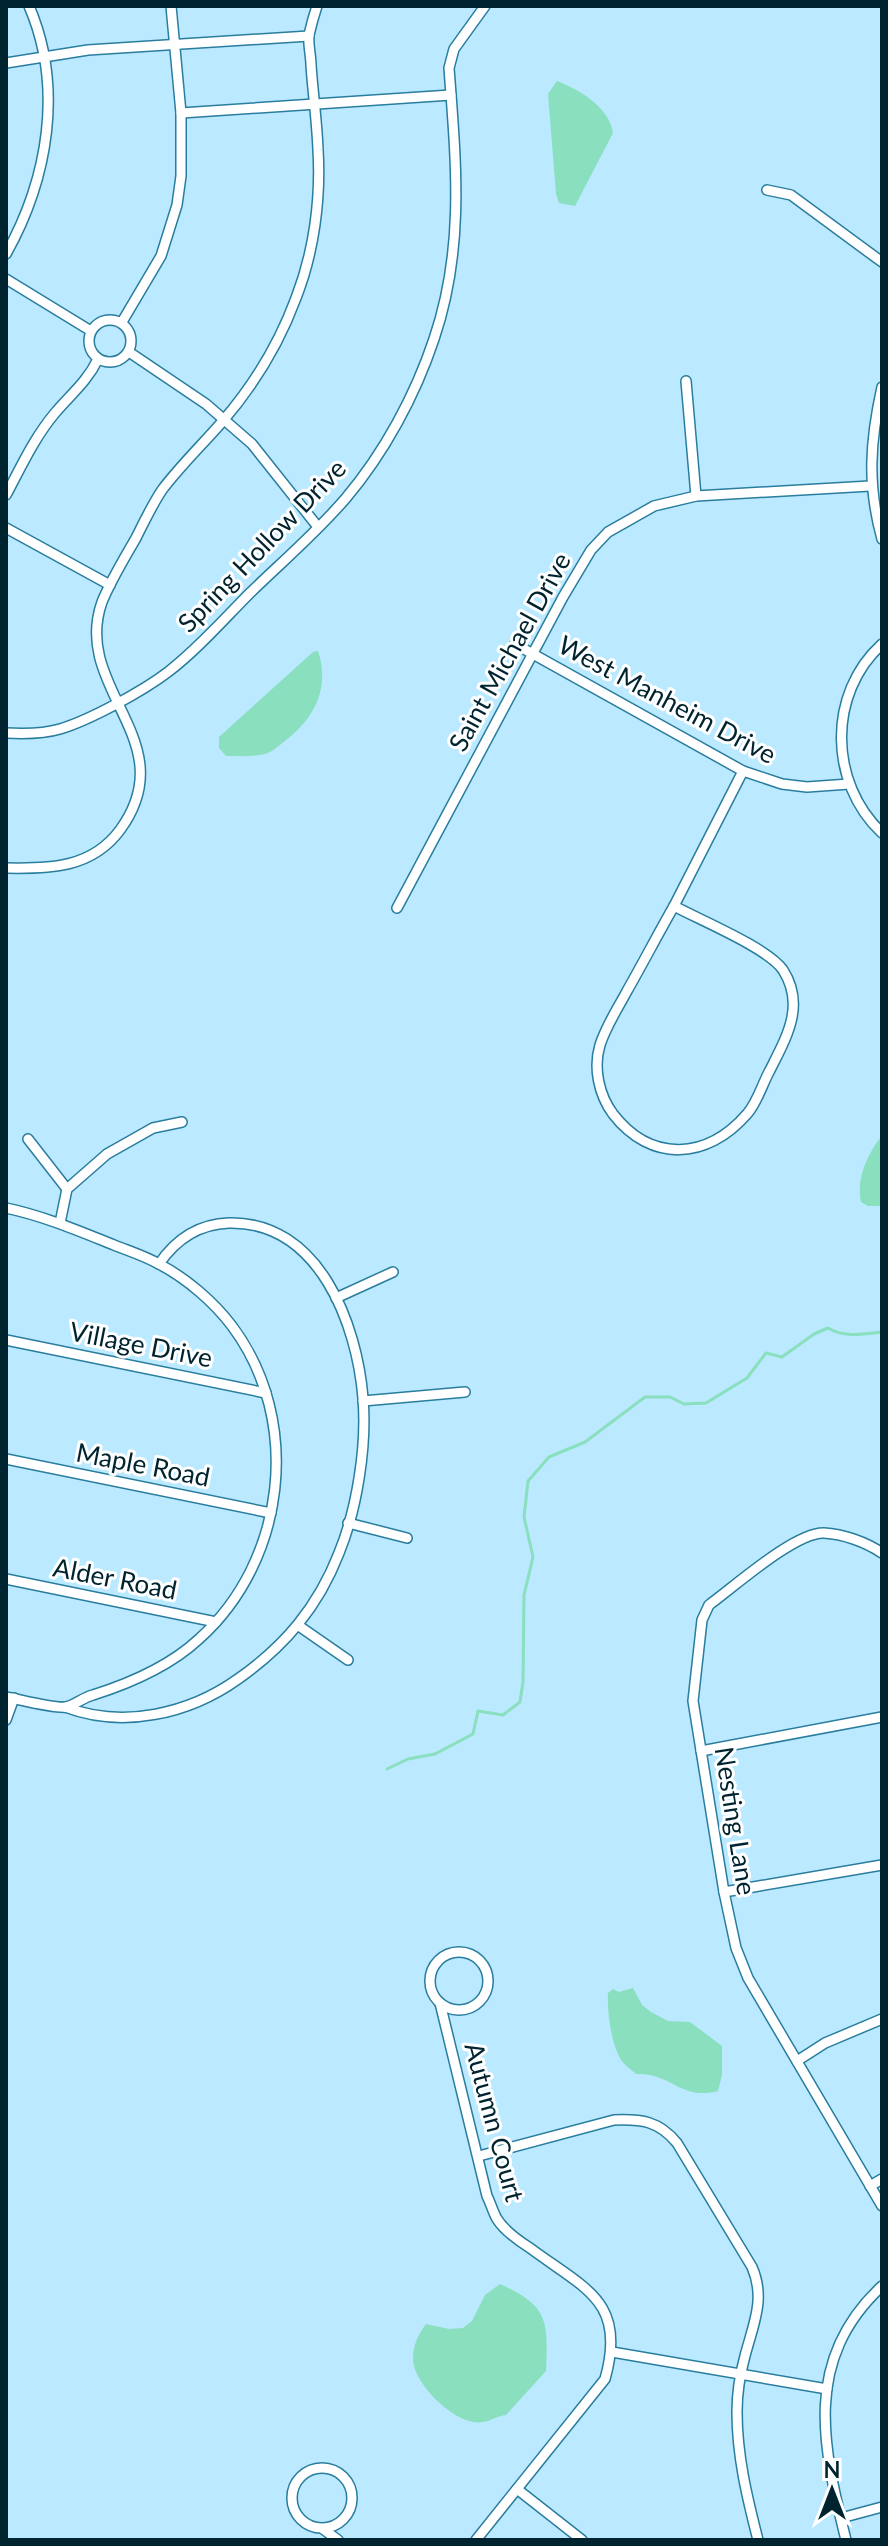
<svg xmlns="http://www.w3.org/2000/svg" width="888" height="2546" font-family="Lato,sans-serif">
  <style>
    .water { fill: #89dfbe }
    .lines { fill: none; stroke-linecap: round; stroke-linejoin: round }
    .stream { stroke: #89dfbe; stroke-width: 3 }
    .street-casing { stroke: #297d9e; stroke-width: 12 }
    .street { stroke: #fff; stroke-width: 9 }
    .labels { text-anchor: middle; stroke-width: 6; stroke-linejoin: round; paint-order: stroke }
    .street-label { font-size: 26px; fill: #002330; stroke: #fff }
  </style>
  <rect width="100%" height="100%" fill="#bbe9ff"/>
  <!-- water -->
  <g class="water">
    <path d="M557 81C580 90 609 107 613 133L575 206 559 203 556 194 548 94Z"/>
    <path d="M318 651C330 687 315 718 286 740 280 745 272 752 265 754 253 757 238 756 226 756L219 748V737L313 652Z"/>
    <path d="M882 1136V1206H868L861 1202C856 1179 867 1154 882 1136Z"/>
    <path d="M633 1988 642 2005 651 2012 668 2021 690 2022 722 2046V2075L718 2091C682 2101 670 2072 636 2074 632 2070 624 2065 621 2060 611 2043 607 2012 608 1993L613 1989 619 1992Z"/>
    <path d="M500 2284C549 2306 548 2321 546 2371L506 2415C496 2416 491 2421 483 2422 456 2427 413 2383 413 2359 413 2345 418 2335 426 2324L449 2329 463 2328 472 2321 485 2295Z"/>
  </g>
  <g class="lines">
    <!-- stream -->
    <path class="stream" d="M387 1769 408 1759 435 1754 473 1734 478 1711 503 1715 520 1702 523 1682 524 1595 533 1557 524 1517 528 1481 549 1457 585 1442 645 1397H670L684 1404 706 1403 747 1378 766 1353 782 1357 814 1334 828 1328C844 1338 864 1334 882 1332"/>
    <defs>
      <g id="street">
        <polyline points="6,63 88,50 309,36"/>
        <polyline points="181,113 451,95"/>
        <polyline points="767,190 791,195 882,262"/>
        <path d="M6 254C48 179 64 87 29 6"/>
        <polyline points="6,279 91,331"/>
        <circle cx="110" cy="341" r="21"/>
        <polyline points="122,322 161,256 177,205 181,176 181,113 171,6"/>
        <polyline points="129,352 206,404 252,444 318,527"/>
        <polyline points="686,381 696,496"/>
        <path d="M882 387C870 441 867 485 882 539"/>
        <path d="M6 495C21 467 34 438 55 413 70 395 87 382 98 359"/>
        <polyline points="6,528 110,585"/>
        <polyline points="515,644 743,771 782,784 807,787 849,784"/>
        <path d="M882 644C827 694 829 783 882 833"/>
        <path d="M6 733C24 734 43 734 60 729 90 720 143 691 168 672 198 649 224 619 251 592 283 561 317 532 346 498 384 453 415 396 434 339 465 248 456 162 449 68L454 49 485 6"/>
        <path d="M6 868C50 869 92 868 120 830 185 741 71 689 102 602 111 580 124 559 136 538 144 522 152 505 162 490 180 466 202 445 222 422 254 385 279 344 296 298 314 252 321 199 318 150 317 122 313 94 311 65 311 56 308 45 309 35 311 26 314 15 317 6"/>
        <path d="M674 906C700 920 768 948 783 970 806 1006 786 1038 769 1072 762 1085 757 1103 747 1114 707 1160 651 1163 613 1114 599 1095 593 1068 600 1045 606 1026 618 1008 627 991 643 963 658 934 674 906Z"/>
        <polyline points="674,906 743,771"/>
        <polyline points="397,908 563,597 591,550 608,532 654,506 696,496 870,486"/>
        <polyline points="28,1139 67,1189"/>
        <path d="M6 1208C44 1216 79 1231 114 1245 129 1251 145 1256 159 1264 186 1278 214 1302 232 1326 303 1421 286 1561 199 1639 170 1666 131 1683 93 1695 84 1697 75 1705 66 1707 55 1709 18 1699 6 1697"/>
        <polyline points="60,1223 67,1189 107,1154 153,1128 182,1122"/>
        <polyline points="336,1298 393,1272"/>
        <polyline points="6,1340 266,1393"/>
        <polyline points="363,1401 465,1392"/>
        <polyline points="6,1459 271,1513"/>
        <polyline points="348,1523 407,1538"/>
        <path d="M882 1553C866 1542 843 1534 824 1533 795 1532 734 1587 709 1605L702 1620 693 1701 724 1892 736 1948 748 1978 882 2206"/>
        <polyline points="6,1579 216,1622"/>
        <polyline points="299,1626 348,1660"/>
        <path d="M65 1707C123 1729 189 1714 238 1679 285 1646 318 1607 339 1553 357 1509 367 1446 363 1398 357 1324 319 1221 229 1223 199 1224 176 1239 159 1264"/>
        <polyline points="6,1720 14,1698"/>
        <polyline points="701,1751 882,1717"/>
        <polyline points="724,1892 882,1865"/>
        <circle cx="459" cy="1981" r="29"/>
        <path d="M440 2003 487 2196C491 2204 493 2212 497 2219 504 2230 519 2241 530 2248 585 2289 627 2301 605 2379L476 2540"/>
        <polyline points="797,2061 825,2043 882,2019"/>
        <path d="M479 2156 614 2120C642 2119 659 2121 677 2143L752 2267C766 2299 753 2325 745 2356 740 2374 737 2393 737 2412 737 2456 747 2497 758 2540"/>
        <polyline points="870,2186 882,2179"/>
        <polyline points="612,2352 827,2389"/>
        <circle cx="322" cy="2498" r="30"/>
        <polyline points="517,2489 582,2540"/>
        <polyline points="841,2518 882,2507"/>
        <polyline points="323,2529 338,2540"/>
        <path d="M846 2540C823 2447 802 2360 882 2286"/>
      </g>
    </defs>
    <!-- street casing -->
    <use href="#street" class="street-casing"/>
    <!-- street -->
    <use href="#street" class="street"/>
  </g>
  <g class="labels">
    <!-- street labels -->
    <g class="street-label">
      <text transform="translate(262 546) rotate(-46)" y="9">Spring Hollow Drive</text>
      <text transform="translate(510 652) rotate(-61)" y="9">Saint Michael Drive</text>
      <text transform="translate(667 700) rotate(28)" y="9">West Manheim Drive</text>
      <text transform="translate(141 1345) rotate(11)" y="9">Village Drive</text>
      <text transform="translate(143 1465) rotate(11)" y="9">Maple Road</text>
      <text transform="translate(115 1579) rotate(11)" y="9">Alder Road</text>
      <text transform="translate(735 1821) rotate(81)" y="9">Nesting Lane</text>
      <text transform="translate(494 2122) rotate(75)" y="9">Autumn Court</text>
    </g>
  </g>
  <!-- border -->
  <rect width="888" height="2546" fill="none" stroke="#002330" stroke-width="16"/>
  <!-- north arrow -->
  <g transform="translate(832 2490)" stroke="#ffffff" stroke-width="6" paint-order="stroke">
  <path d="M0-6L14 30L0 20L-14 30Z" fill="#002330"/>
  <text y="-12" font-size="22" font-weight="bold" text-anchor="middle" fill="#002330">N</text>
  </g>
</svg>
